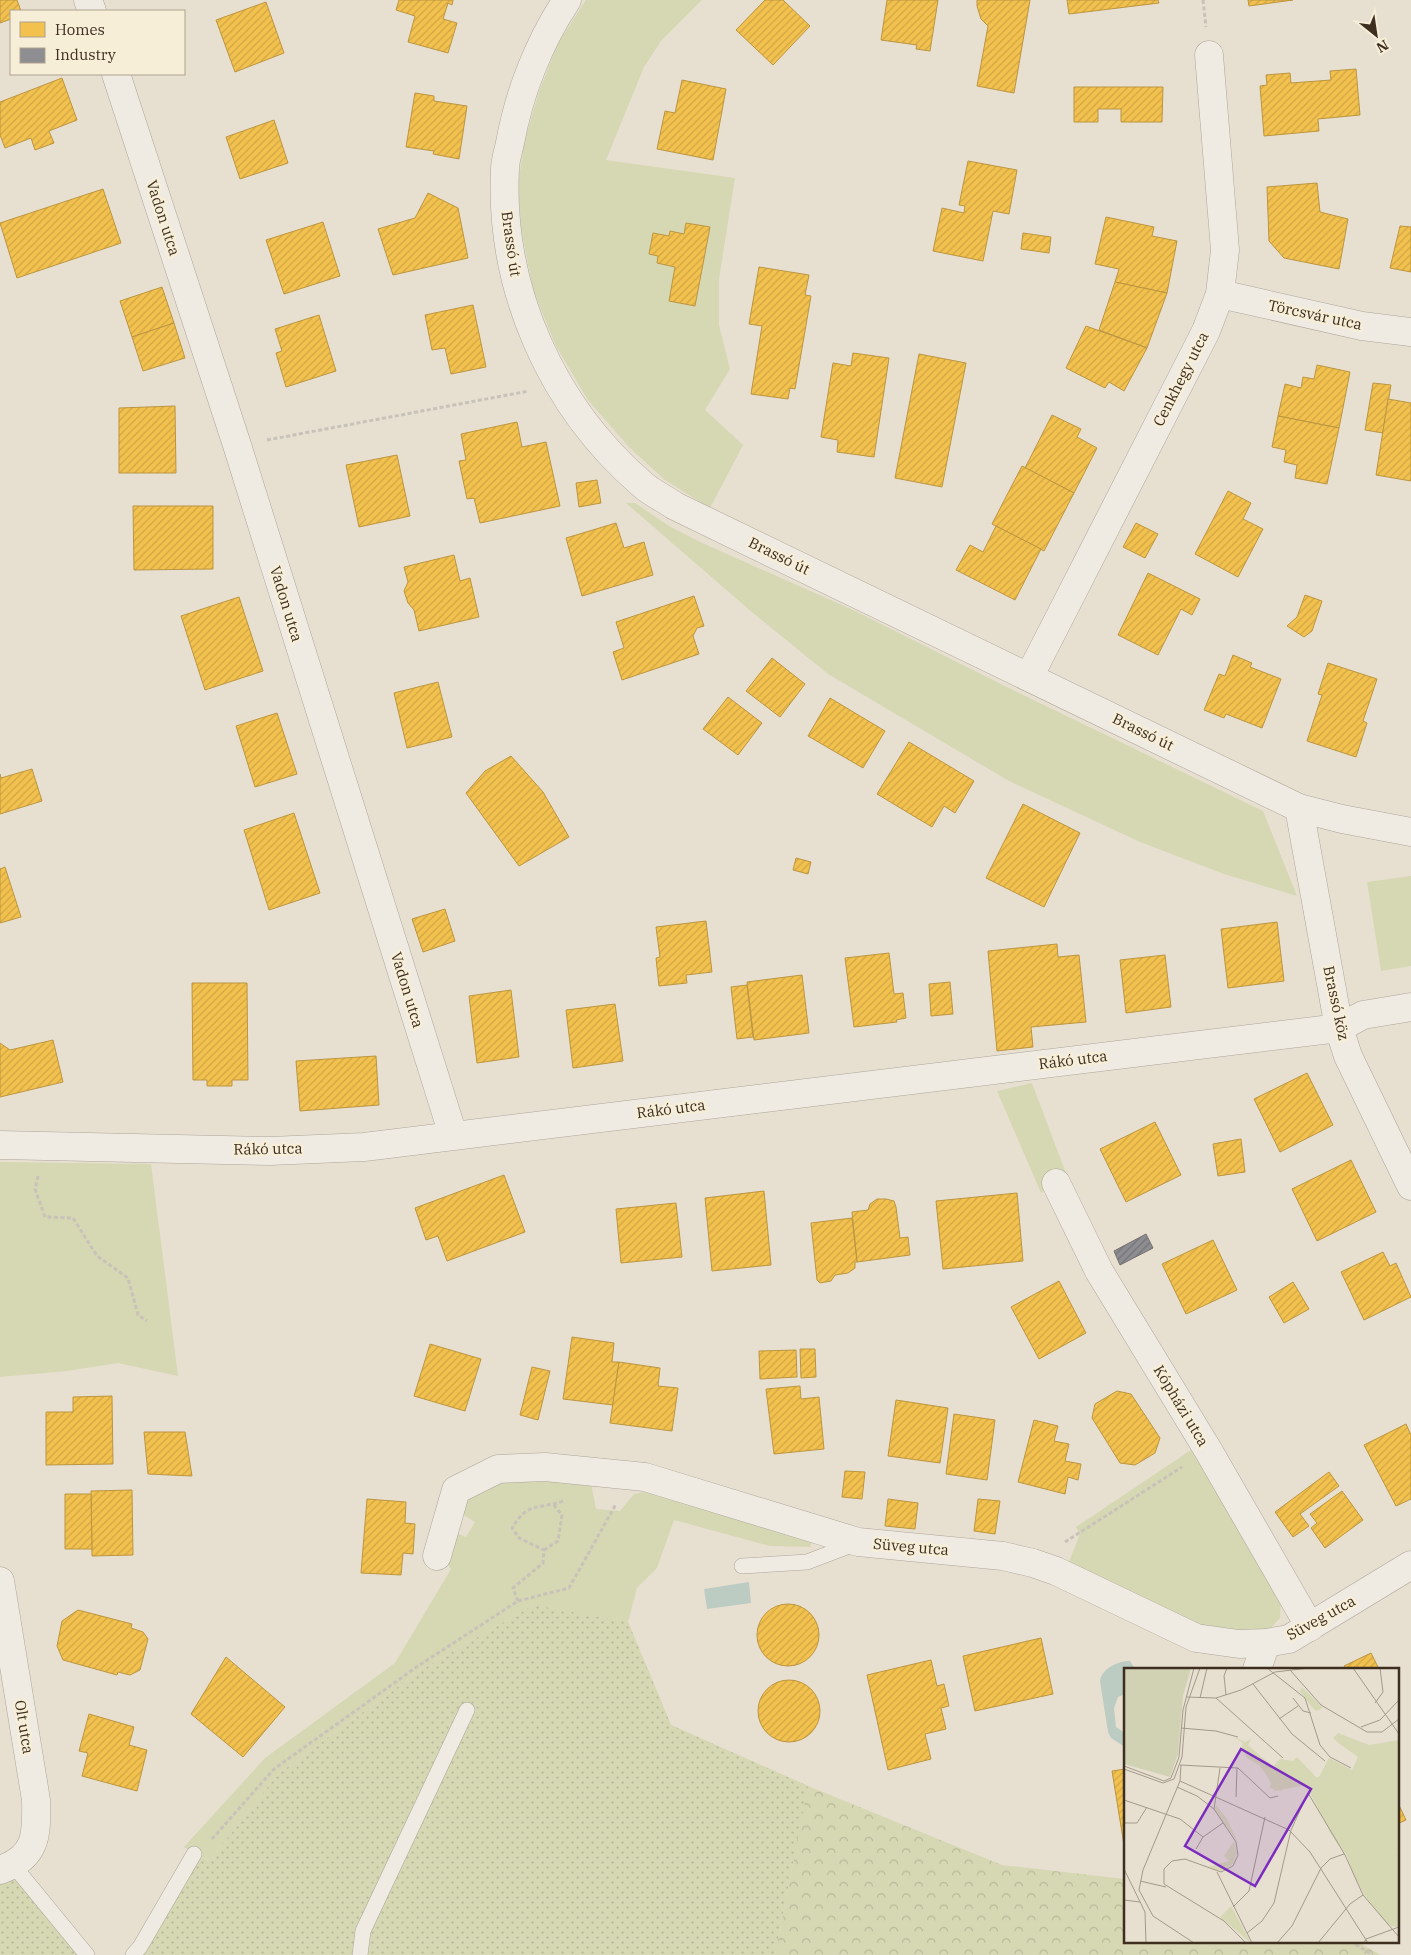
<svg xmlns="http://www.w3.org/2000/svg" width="1411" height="1955" font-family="'IBM Plex Serif',serif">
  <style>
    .grass { fill: #d6d7b3 }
    .forest { fill: url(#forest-crowns) }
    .park { fill: url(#park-dots) }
    .water { fill: #bcccc2 }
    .homes { fill: url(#homes-hatch); stroke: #bc9540 }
    .industry { fill: url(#industry-hatch); stroke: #757070 }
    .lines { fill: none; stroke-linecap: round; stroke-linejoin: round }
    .service-casing { stroke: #ada599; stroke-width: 16 }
    .minor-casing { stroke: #ada599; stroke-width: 29 }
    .path { stroke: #c8c2b9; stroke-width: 3; stroke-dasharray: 4 2.5; stroke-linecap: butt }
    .service { stroke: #efebe3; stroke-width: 15 }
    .minor { stroke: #efebe3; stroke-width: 28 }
    .labels { text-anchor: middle; stroke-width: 5; stroke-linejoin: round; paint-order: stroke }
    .street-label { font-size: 15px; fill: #3d2e20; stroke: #f7eed8 }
    .inset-road { fill: none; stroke: #a3998a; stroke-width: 1 }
    .view { fill: #7b2cbf; fill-opacity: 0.15; stroke: #7b2cbf; stroke-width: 2.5 }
    .inset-edge { fill: none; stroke: #3d2e20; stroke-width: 2.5 }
  </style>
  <defs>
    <pattern id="forest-crowns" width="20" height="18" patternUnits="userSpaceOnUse" patternTransform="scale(1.25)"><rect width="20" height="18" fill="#d6d7b3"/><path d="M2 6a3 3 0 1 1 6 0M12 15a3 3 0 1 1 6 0" fill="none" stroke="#b9b99a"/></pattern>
    <pattern id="park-dots" width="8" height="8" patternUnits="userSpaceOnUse" patternTransform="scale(1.25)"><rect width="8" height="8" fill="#d6d7b3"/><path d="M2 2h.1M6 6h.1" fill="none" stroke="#b9b99a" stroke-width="1.8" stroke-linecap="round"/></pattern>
    <pattern id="homes-hatch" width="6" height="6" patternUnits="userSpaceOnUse" patternTransform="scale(1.25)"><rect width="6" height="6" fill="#f2c14e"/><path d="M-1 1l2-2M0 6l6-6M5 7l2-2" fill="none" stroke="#d0a644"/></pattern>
    <pattern id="industry-hatch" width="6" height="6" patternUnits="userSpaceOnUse" patternTransform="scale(1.25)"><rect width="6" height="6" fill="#8d8d92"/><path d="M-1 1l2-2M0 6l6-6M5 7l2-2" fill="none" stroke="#747477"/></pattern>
  </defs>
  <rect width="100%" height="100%" fill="#e7e0d1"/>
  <!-- grass -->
  <g class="grass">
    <polygon points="586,0 702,0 661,41 644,67 606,160 735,178 719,279 719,325 730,369 705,410 743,445 710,508 665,480 629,447 588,400 556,346 533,290 521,228 518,185 525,139 539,92 558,43"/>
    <polygon points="626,503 635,503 669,526 698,541 853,610 1011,689 1263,811 1297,896 1224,874 1140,842 1009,781 828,674 753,613"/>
    <polygon points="1411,876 1411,966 1381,971 1367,882"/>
    <polygon points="1032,1083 1067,1176 1041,1193 997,1091"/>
    <polygon points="0,1162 151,1164 178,1376 118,1363 67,1371 0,1377"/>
    <polygon points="1191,1450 1281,1599 1280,1618 1270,1629 1232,1634 1189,1624 1069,1562 1080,1534 1076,1527"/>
    <polygon points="498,1477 591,1483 596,1509 620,1511 634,1494 648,1491 812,1542 810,1547 770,1546 674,1520 657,1568 637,1588 628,1622 533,1605 421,1670 278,1774 209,1861 184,1847 265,1758 395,1663 451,1569 445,1561 449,1530 466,1537 475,1522 459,1512 460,1498"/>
  </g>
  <!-- forest -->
  <polygon class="forest" points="533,1605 628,1622 671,1725 808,1786 1002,1865 1125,1879 1125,1941 1356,1941 1381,1955 775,1955 794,1858"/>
  <!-- park -->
  <g class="park">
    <polygon points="533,1605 628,1622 671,1725 808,1786 775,1955 133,1955 194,1854 209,1861 278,1774 421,1670"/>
    <polygon points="14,1866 87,1955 0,1955 0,1870"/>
  </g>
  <!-- water -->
  <g class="water">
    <polygon points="749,1582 751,1603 707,1609 704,1589"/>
    <path d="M1130 1661 1135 1669H1125V1694L1118 1697 1114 1708 1116 1727 1125 1733V1747L1111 1738 1108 1732 1100 1681C1102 1668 1118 1661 1130 1661Z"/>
  </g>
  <!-- homes -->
  <g class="homes">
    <polygon points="0,0 17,0 21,11 11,11 11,19 0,23"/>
    <polygon points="399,0 453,0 452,5 448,3 443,19 457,23 448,53 408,42 415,16 396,10"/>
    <polygon points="765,0 783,0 810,26 773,65 736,30"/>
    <polygon points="887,0 938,0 930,51 916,49 917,45 881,40"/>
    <polygon points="977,0 1030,0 1014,93 977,86 988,26 981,19 977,6"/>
    <polygon points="1067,0 1158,0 1159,3 1069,14"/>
    <polygon points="1248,0 1293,0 1249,6"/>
    <polygon points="266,2 284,53 235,72 216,20"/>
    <polygon points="1356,69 1360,115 1318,119 1319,131 1264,136 1260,86 1267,85 1266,75 1290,73 1291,83 1331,80 1330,71"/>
    <polygon points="62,78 77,120 49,131 54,143 35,150 31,138 5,148 0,135 0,102"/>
    <polygon points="682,80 726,89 713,160 657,149 665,111 675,113"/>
    <polygon points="1074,87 1163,87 1162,122 1121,122 1121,109 1098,109 1098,122 1074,122"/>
    <polygon points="415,93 434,96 434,101 467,106 459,159 433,154 434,151 406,147"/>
    <polygon points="274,120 288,163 240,179 226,137"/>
    <polygon points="968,161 1017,170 1009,214 993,211 983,261 933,251 942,208 964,213 965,206 959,205"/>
    <polygon points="1317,183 1320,212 1348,219 1339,269 1284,258 1269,241 1267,187"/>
    <polygon points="103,189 121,243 17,278 0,223"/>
    <polygon points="428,193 458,208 468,258 393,275 378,229 415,218"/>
    <polygon points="1106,217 1154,227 1152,236 1177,241 1167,293 1115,282 1119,269 1095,264"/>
    <polygon points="323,222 340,276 284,294 266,240"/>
    <polygon points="686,223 710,227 695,306 669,301 675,267 657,263 658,256 649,254 653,233 669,236 670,231 684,234"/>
    <polygon points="1400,226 1411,227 1411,272 1390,268"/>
    <polygon points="1023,233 1051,237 1049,253 1021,249"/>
    <polygon points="759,267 809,275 805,295 811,296 795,389 790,388 788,399 751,394 762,326 749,324"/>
    <polygon points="1115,282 1167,293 1147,348 1099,330"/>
    <polygon points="162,287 174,323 132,337 120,301"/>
    <polygon points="473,305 486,367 451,374 445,348 432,350 425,315"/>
    <polygon points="319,315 336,371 286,387 276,353 282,351 275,329"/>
    <polygon points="174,323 185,358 143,371 132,337"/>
    <polygon points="1086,326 1147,348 1124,391 1109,382 1105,388 1066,368"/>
    <polygon points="853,353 889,358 874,457 837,452 838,440 821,437 833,363 851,366"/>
    <polygon points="919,354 966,363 942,487 895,478"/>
    <polygon points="1317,365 1350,372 1339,428 1278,416 1285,384 1301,388 1303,377 1314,379"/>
    <polygon points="1373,383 1391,385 1383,433 1365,430"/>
    <polygon points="1388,399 1411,403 1411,481 1376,475"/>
    <polygon points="175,406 176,473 119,473 119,408"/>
    <polygon points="1052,415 1081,429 1077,437 1097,448 1074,493 1025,468"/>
    <polygon points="1278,416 1339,428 1327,484 1295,478 1297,465 1284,462 1286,450 1272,447"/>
    <polygon points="517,422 522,447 546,442 560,506 480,523 474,498 467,499 459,461 466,460 461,434"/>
    <polygon points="397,455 410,516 359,527 346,465"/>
    <polygon points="1022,466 1074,493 1044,551 992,524"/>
    <polygon points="597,480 601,503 579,507 576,483"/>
    <polygon points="1228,491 1251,503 1243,519 1263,529 1238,577 1195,554"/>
    <polygon points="133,506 213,506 213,569 134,570"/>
    <polygon points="616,523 624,548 644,542 653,575 582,596 566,538"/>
    <polygon points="1136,523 1158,534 1145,558 1123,547"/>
    <polygon points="996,526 1041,549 1015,600 956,570 970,545 983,552"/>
    <polygon points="454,555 460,581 470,578 479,617 419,631 414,610 408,603 404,591 408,582 404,567"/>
    <polygon points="1148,573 1200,599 1192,615 1181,609 1158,655 1118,635"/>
    <polygon points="1305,595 1322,601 1312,631 1304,637 1287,626 1297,617"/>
    <polygon points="694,596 704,626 697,628 693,636 699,654 622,680 613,652 624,648 616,622"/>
    <polygon points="239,597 263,671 205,690 181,616"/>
    <polygon points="1233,655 1252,663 1250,667 1281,679 1262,728 1226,714 1224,718 1204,710 1219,674 1225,676"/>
    <polygon points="772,658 805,684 780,717 746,691"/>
    <polygon points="1328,663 1377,679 1363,721 1367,723 1356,757 1307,741 1322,695 1318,694"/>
    <polygon points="438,682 452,737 407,748 394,693"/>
    <polygon points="728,697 762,723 738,755 703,729"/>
    <polygon points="830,698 885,731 863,768 808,736"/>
    <polygon points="277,713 297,774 255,787 236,726"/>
    <polygon points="909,742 974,781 955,813 944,806 932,827 877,794"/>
    <polygon points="511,756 543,792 569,837 519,866 466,793 485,771"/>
    <polygon points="32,769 42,801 0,814 0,774 1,778"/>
    <polygon points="1023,804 1080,833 1044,907 986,878"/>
    <polygon points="294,813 320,893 269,910 244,830"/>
    <polygon points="796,858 811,862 808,874 793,870"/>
    <polygon points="5,867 21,917 0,923 0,869"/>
    <polygon points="445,909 455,941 423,952 412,919"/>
    <polygon points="706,921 712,972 686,975 687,983 659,986 656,958 660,957 656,927"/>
    <polygon points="1277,922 1284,981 1228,988 1221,929"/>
    <polygon points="1057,944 1058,957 1079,955 1086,1022 1031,1027 1033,1047 997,1051 988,951"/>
    <polygon points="889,953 894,994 903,993 906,1018 896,1020 897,1022 854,1027 845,958"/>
    <polygon points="1165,955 1171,1007 1126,1013 1120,960"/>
    <polygon points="802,975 809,1033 754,1040 747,982"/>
    <polygon points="950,982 953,1014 931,1016 929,984"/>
    <polygon points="192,983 247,983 248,1080 232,1080 232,1086 207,1086 207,1080 193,1080"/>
    <polygon points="747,985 753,1037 737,1039 731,987"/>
    <polygon points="511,990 519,1057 477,1063 469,996"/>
    <polygon points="615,1004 623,1061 573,1068 566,1010"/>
    <polygon points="53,1040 63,1082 0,1097 0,1043 10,1050"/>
    <polygon points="376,1056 379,1105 300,1111 296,1061"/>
    <polygon points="1307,1073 1333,1125 1280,1152 1254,1099"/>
    <polygon points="1155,1122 1181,1175 1126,1202 1100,1149"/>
    <polygon points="1241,1139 1245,1172 1218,1176 1213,1144"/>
    <polygon points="1351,1160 1376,1212 1317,1241 1292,1189"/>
    <polygon points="504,1175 525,1232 447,1261 438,1236 426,1240 415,1208"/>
    <polygon points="764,1191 771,1265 712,1271 705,1198"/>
    <polygon points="1017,1193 1023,1261 943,1269 936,1201"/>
    <polygon points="877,1199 886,1199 894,1201 896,1207 900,1238 908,1237 910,1255 857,1262 852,1212 868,1210 870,1204"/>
    <polygon points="676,1203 682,1257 621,1263 616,1209"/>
    <polygon points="852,1218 857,1262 855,1262 855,1268 848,1273 835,1275 831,1281 820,1283 817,1280 811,1223"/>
    <polygon points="1213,1240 1237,1290 1186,1314 1162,1264"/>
    <polygon points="1383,1252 1390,1266 1396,1263 1411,1297 1364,1320 1341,1272"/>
    <polygon points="1059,1281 1086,1333 1039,1359 1011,1307"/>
    <polygon points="1293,1282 1309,1309 1284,1323 1269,1297"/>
    <polygon points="572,1337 614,1343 612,1362 619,1362 613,1405 563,1399"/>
    <polygon points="430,1344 481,1359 465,1411 414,1396"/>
    <polygon points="800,1349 815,1349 816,1377 801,1378"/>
    <polygon points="796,1350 797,1377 760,1379 759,1351"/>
    <polygon points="619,1362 660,1368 658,1386 678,1388 672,1431 610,1423"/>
    <polygon points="532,1367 550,1371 538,1420 520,1415"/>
    <polygon points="800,1386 801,1399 819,1397 824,1449 774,1454 766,1389"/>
    <polygon points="1117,1391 1131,1394 1160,1438 1155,1453 1135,1465 1120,1463 1092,1418 1095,1404"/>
    <polygon points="112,1396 113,1464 46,1465 46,1412 73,1412 73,1397"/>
    <polygon points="896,1400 948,1408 940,1463 888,1456"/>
    <polygon points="954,1414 995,1420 987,1480 946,1474"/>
    <polygon points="1034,1420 1058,1426 1054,1441 1069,1444 1065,1461 1081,1464 1078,1480 1068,1477 1065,1494 1018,1482"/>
    <polygon points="1406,1424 1411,1435 1411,1499 1396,1506 1364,1445"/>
    <polygon points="144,1432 185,1432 192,1476 148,1474"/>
    <polygon points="845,1471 865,1472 862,1499 842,1497"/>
    <polygon points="1329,1472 1339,1486 1300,1514 1309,1526 1293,1537 1275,1512"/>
    <polygon points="132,1490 133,1555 92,1556 91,1491"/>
    <polygon points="1342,1491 1363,1520 1325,1548 1311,1528 1317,1523 1310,1514"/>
    <polygon points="65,1494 91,1494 92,1549 65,1549"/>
    <polygon points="367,1499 406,1502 405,1523 415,1524 413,1554 403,1553 401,1575 361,1573"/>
    <polygon points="888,1499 918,1503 915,1529 885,1526"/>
    <polygon points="978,1499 1000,1501 995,1534 974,1531"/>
    <circle cx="788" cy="1635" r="31"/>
    <polygon points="78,1610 132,1624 131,1628 143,1632 148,1639 140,1670 130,1675 118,1672 117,1675 63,1660 57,1646 62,1621"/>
    <polygon points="1041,1638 1053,1694 975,1711 963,1656"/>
    <polygon points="1371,1653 1379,1669 1346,1669 1344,1666"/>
    <polygon points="226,1657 285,1707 243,1757 191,1714"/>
    <polygon points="931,1660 937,1686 944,1684 949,1706 941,1708 946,1729 925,1734 931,1759 888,1770 867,1675"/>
    <circle cx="789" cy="1711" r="31"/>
    <polygon points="89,1714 134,1727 129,1745 147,1750 137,1791 82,1776 88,1753 79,1751"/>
    <polygon points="1125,1769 1125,1851 1112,1771"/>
    <polygon points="1397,1801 1406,1820 1397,1824"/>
  </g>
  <!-- industry -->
  <polygon class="industry" points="1146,1234 1153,1248 1120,1265 1114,1251"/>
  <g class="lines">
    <defs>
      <g id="service">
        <polyline points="742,1566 807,1562 857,1543"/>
        <polyline points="14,1866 87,1955"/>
        <polyline points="133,1955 140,1947 194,1854"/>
        <polyline points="360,1955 363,1931 467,1710"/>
      </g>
      <g id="minor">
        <polyline points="88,0 92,11"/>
        <path d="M567 0C539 42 519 93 510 143 508 152 505 161 505 169 499 289 552 407 643 485 652 493 665 499 675 506L1299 808 1342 819 1411 832"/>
        <polyline points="116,74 237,445 453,1135"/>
        <polyline points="1220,294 1362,326 1411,332"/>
        <polyline points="1029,677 1206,331 1220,294 1225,250 1209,55"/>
        <polyline points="1299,808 1339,1028 1348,1056 1411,1186"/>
        <polyline points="0,1145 270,1151 364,1147 1339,1028 1363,1015 1411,1007"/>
        <polyline points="1056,1183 1099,1271 1208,1450 1310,1627"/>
        <polyline points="437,1556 456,1490 498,1469 545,1467 645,1477 858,1542 1003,1556 1033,1563 1056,1571 1196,1638 1239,1644 1266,1643 1289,1639 1411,1565"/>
        <path d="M0 1581 36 1800C37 1835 37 1857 0 1870"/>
        <polyline points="1257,1669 1266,1643"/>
      </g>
    </defs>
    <!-- service casing -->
    <use href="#service" class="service-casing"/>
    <!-- minor casing -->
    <use href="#minor" class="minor-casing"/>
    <!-- path -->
    <g class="path">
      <polyline points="1203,0 1206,27"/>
      <polyline points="267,440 529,391"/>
      <polyline points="38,1176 35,1189 45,1217 73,1218 97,1256 128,1278 138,1315 147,1321"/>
      <polyline points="1065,1542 1182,1467"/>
      <polyline points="544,1550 558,1541 562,1515 553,1504"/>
      <path d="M518 1601 513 1588 543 1563 544 1550 519 1538 512 1528C528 1501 538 1510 563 1501"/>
      <polyline points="212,1839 274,1769 418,1666 518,1601 569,1588 616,1504"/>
      <polyline points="1350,1941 1373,1955"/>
    </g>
    <!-- service -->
    <use href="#service" class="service"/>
    <!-- minor -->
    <use href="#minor" class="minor"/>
  </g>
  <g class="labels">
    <!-- street labels -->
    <g class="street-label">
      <text transform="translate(163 218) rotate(72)" y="5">Vadon utca</text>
      <text transform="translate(511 244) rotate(82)" y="5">Brassó út</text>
      <text transform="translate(1315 315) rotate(12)" y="5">Törcsvár utca</text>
      <text transform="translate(1181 379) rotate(-63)" y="5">Cenkhegy utca</text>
      <text transform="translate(779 556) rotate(26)" y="5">Brassó út</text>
      <text transform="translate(286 604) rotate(73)" y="5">Vadon utca</text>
      <text transform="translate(1143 732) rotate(26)" y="5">Brassó út</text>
      <text transform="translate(407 990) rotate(73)" y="5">Vadon utca</text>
      <text transform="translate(1336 1003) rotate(78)" y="5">Brassó köz</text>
      <text transform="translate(1073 1060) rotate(-7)" y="5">Rákó utca</text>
      <text transform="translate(671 1109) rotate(-7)" y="5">Rákó utca</text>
      <text transform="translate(268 1149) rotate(-1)" y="5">Rákó utca</text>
      <text transform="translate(1181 1406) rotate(59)" y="5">Kópházi utca</text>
      <text transform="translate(911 1547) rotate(5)" y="5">Süveg utca</text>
      <text transform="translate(1321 1618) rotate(-29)" y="5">Süveg utca</text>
      <text transform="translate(24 1727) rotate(81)" y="5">Olt utca</text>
    </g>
  </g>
  <!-- overview -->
  <g transform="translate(1124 1668)">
    <rect width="275" height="275" fill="#e7e0d1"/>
    <path d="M178 19 199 40H198L192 43 186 37 176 23ZM92 137 103 151 114 175 91 142ZM110 173 113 185 109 196 97 203 84 199 105 193 100 188Z" fill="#d6d7b3"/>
    <path d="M110 69 121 74 127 71 124 77 149 99 145 103 158 123 146 120 147 113 135 97 123 90 118 80 119 75Z" fill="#d6d7b3"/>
    <path d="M0 0H67L59 28 54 86 46 109 0 96Z" fill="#d1d1b3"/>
    <path d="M214 65 245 77 275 72V183L270 185 262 175 258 177 230 207 223 188 207 166 182 117 151 123 142 106 156 91 169 93 173 89 192 109H195L205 90 228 102 234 89 213 74 209 70ZM107 238 127 275 96 249Z" fill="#d6d7b3"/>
    <path d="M260 159 270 162 263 175 270 185 275 183V258L272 259 264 257 241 228 230 207 257 177 252 172Z" fill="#d6d7b3"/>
    <path class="inset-road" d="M143 0 181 30 196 77 206 89 227 100M229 0 275 66M166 2 197 37 243 64H258L275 51M129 16 168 66 201 93M102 27 100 8 103 0M62 29 92 30 117 22 151 4 185 0M76 30 83 0M92 30 159 90M169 30 179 43 187 45M251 35 259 24 256 0M155 51 174 38M237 59 256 52 275 32M57 60 92 63 114 69M56 97 114 100 146 130 154 128M57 97 56 113 19 202 15 222 29 248 70 275M0 98 40 113 47 110 55 89 59 42 70 0M0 101 39 115 50 111 58 89 62 39 76 0M56 113 165 162 186 184 244 275M53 119 73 128 90 141 112 174 114 187 109 198 97 204 61 191 48 193 40 201V216L100 253 122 275M112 129 113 100M0 132 56 151 79 169M90 141 96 100M0 155H13L23 139M72 181 79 169 99 155M0 201 21 244 22 275M93 204 128 275M16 213 42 219M0 232 16 234M109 239 125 223 141 149M123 265 138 253 150 235 167 162 184 125 221 187 239 227 275 269M153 275 168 258 197 200 206 191 220 186M194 275 226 236 239 227M240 275 242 271 275 259"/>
    <path class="view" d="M117 81 187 121 131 218 61 178Z"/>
    <rect width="275" height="275" class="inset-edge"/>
  </g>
  <!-- legend -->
  <rect x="10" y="10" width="175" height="65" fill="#f7eed8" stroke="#ada18e"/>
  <rect x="20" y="22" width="25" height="15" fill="#f2c14e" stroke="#ada18e"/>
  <text x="55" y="35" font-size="15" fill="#3d2e20">Homes</text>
  <rect x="20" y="48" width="25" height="15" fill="#8d8d92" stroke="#ada18e"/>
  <text x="55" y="60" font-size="15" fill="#3d2e20">Industry</text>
  <!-- north arrow -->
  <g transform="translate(1376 35) rotate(150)" stroke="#f7eed8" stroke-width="4" paint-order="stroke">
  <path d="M0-4L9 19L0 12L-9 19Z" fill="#3d2e20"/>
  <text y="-8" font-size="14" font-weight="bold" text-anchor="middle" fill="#3d2e20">N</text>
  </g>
</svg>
